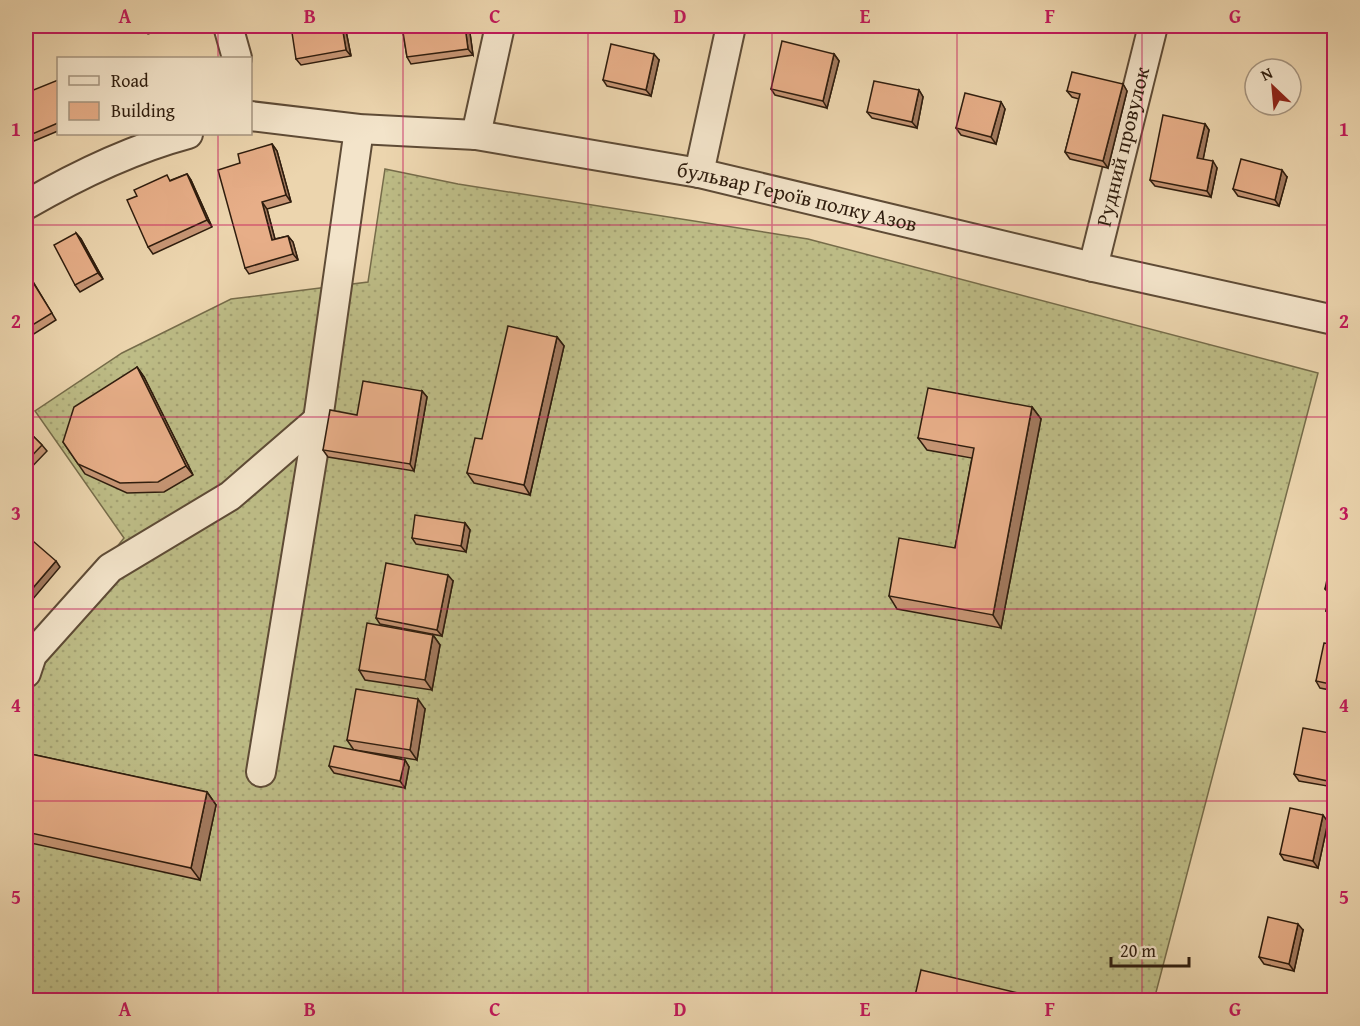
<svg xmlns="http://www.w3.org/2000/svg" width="1360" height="1026" font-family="'Gentium Book Plus',serif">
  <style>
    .grass { fill: url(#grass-dots); stroke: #766c4a; stroke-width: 1.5 }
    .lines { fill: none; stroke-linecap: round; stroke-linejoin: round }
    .minor-casing { stroke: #5e4b36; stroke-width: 32 }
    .minor { stroke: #f3e4ca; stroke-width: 28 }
    .wall { fill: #c79675; stroke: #2f1d0e; stroke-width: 1.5 }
    .shaded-wall { fill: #a27a5f; stroke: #2f1d0e; stroke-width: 1.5 }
    .building { fill: #e7ae88; stroke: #2f1d0e; stroke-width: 1.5 }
    .grid { fill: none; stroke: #c2185b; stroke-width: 1.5; stroke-opacity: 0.55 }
    .labels { text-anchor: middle; stroke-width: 5; stroke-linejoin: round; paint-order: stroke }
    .street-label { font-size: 21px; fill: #2f1d0e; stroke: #f3e4ca }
    .neatline { fill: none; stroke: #c2185b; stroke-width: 2 }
    .grid-label { font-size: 20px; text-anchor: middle; font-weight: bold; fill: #c2185b }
  </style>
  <defs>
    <pattern id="grass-dots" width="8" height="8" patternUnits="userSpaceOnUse" patternTransform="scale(1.5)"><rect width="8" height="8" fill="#bdbc86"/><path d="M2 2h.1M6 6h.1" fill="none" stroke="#a3a172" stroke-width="1.8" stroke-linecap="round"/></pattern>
  </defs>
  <rect width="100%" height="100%" fill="#ecd5ae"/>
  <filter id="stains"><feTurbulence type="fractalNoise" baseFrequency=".00333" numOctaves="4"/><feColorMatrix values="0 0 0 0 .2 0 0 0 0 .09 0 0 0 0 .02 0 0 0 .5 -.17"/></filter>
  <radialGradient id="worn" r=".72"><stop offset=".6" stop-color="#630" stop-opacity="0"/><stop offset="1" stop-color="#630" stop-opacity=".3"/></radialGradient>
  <!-- grass -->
  <polygon class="grass" points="385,169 458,184 808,239 1318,373 1154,1000 26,1000 26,696 51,629 124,538 35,411 122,353 231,299 368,282"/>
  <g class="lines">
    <defs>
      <g id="minor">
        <polyline points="228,26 237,58"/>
        <path id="s1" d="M250 116 359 129 476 135 699 173 1093 267 1334 320"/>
        <polyline points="476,135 500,26"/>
        <polyline points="699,173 731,26"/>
        <path d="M26 205C76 176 132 149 188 134"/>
        <path id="s2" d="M1093 267 1153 26"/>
        <polyline points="26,673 32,655 110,568 230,496 319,419"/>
        <polyline points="261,772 315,441 359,129"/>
      </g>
    </defs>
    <!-- minor casing -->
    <use href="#minor" class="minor-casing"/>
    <!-- minor -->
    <use href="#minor" class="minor"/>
  </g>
  <!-- wall -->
  <g class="wall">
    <polygon points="143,26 177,26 148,34"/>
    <polygon points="345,26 351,56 301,65 296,59"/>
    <polygon points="402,26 469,26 473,55 411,64 407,57"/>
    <polygon points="834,54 839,61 827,108 775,95 771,89"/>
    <polygon points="659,60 651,96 607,86 603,80"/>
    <polygon points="58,80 58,131 34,141 30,135"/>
    <polygon points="1123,84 1127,91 1108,168 1070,159 1065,152 1079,99 1072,97 1067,91"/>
    <polygon points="919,90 923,97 917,128 872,118 867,112"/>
    <polygon points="1001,102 1005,109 996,144 961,135 956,128"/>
    <polygon points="1205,124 1209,130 1203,159 1217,168 1211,197 1155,186 1150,180"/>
    <polygon points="272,144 277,151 291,202 267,209 275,239 288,236 293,242 298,260 249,274 245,268 240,163"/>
    <polygon points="187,174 191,180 212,227 153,254 148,247 171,180"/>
    <polygon points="1287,177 1279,206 1238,196 1233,189"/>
    <polygon points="76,233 81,239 103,279 80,292 75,285"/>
    <polygon points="26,270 56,320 26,339"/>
    <polygon points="557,337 564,346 530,495 474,483 467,473 482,439"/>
    <polygon points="137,367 144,377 193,475 164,492 127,493 85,474 63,442"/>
    <polygon points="422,391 427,397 414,471 328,457 323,450 357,415"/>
    <polygon points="1032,407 1041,419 1001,628 897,609 889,596 955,548 972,458 927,450 918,438"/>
    <polygon points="26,429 42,445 47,451 26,473"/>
    <polygon points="465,523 470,530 466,552 416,544 412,538"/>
    <polygon points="1335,567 1335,618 1331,617 1326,611 1330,595 1325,589"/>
    <polygon points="453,581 442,636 380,624 376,618"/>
    <polygon points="433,635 440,645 432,690 365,680 359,670"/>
    <polygon points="1335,645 1335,691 1320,688 1316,681"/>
    <polygon points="425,709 417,760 355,750 405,760 409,767 405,788 334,773 329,766 354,750 347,740"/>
    <polygon points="1335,734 1335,778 1333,787 1299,781 1294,774"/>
    <polygon points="26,753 207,792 216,805 200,880 26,842"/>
    <polygon points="1328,822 1318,868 1284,860 1280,854"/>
    <polygon points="1303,930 1294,971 1264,964 1259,957"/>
  </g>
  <!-- shaded-wall -->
  <g class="shaded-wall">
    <polygon points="342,26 345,26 351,56 346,50"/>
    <polygon points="465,26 469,26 473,55 468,49"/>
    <polygon points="654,54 659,60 651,96 646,90"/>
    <polygon points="834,54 839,61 827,108 823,101"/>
    <polygon points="1123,84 1127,91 1108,168 1103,161"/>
    <polygon points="919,90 923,97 917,128 912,122"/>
    <polygon points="1001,102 1005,109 996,144 991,137"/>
    <polygon points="1205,124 1209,130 1202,165 1197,158"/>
    <polygon points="272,144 277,151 291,202 286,195"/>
    <polygon points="1213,161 1217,168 1211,197 1207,191"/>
    <polygon points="1282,170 1287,177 1279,206 1275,200"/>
    <polygon points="187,174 191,180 212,227 207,220"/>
    <polygon points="262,202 267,209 277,247 272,240"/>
    <polygon points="76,233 81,239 103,279 98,273"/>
    <polygon points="288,236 293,242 298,260 293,254"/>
    <polygon points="557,337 564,346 530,495 524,485"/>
    <polygon points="137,367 144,377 193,475 186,466"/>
    <polygon points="422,391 427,397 414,471 410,464"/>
    <polygon points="1032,407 1041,419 1001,628 993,615"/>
    <polygon points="465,523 470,530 466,552 461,546"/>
    <polygon points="56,561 60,567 27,606 26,605 26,596"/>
    <polygon points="448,575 453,581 442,636 437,630"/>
    <polygon points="433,635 440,645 432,690 425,680"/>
    <polygon points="418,699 425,709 417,760 410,750"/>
    <polygon points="1335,749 1335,778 1333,787 1328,781"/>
    <polygon points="405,760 409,767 405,788 400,781"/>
    <polygon points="207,792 216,805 200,880 191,868"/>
    <polygon points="1323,815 1328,822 1318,868 1313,861"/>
    <polygon points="1298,924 1303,930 1294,971 1289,964"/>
  </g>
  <!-- building -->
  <g class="building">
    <polygon points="291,26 342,26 346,50 296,59"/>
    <polygon points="402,26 465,26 468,49 407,57"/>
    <polygon points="782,41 834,54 823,101 771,89"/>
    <polygon points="611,44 654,54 646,90 603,80"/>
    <polygon points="1072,72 1123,84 1103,161 1065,152 1080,94 1067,91"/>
    <polygon points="58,80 58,123 30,135 26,125 26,93"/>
    <polygon points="874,81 919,90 912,122 867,112"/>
    <polygon points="965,93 1001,102 991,137 956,128"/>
    <polygon points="1163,115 1205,124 1197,158 1213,161 1207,191 1150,180"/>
    <polygon points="272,144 286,195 262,202 272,240 288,236 293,254 245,268 218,170 240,163 238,154"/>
    <polygon points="1241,159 1282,170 1275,200 1233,189"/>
    <polygon points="187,174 207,220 148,247 127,200 137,196 134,190 167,175 170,181"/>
    <polygon points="76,233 98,273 75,285 54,245"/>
    <polygon points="26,271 52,313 26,329"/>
    <polygon points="508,326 557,337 524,485 467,473 475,438 482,439"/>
    <polygon points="137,367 186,466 158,482 120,483 78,464 63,442 74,407"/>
    <polygon points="363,381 422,391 410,464 323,450 330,410 357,415"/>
    <polygon points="928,388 1032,407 993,615 889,596 899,538 955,548 974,448 918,438"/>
    <polygon points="26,429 42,445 26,462"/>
    <polygon points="415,515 465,523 461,546 412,538"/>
    <polygon points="26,535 56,561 26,596"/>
    <polygon points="386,563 448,575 437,630 376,618"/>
    <polygon points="1330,566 1335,567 1335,612 1326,611 1331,590 1325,589"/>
    <polygon points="367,623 433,635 425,680 359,670"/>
    <polygon points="1324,643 1335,645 1335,685 1316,681"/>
    <polygon points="356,689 418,699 410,750 347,740"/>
    <polygon points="1303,728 1335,734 1335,749 1328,781 1294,774"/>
    <polygon points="334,746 405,760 400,781 329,766"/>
    <polygon points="26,753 207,792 191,868 26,832"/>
    <polygon points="1290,808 1323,815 1313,861 1280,854"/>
    <polygon points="1268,917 1298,924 1289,964 1259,957"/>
    <polygon points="921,970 1047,1000 914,1000"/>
  </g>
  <!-- grid -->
  <path class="grid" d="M218 26V58M403 26V1000M588 26V1000M772 26V1000M957 26V1000M1142 26V1000M218 134V1000M26 225H1334M26 417H1334M26 609H1334M26 801H1334"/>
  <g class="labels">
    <!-- street labels -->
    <g class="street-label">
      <text dy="7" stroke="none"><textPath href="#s2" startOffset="124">Рудний провулок</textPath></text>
      <text dy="7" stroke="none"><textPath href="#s1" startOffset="554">бульвар Героїв полку Азов</textPath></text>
    </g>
  </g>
  <!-- margin -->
  <rect width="1360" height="1026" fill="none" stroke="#ecd5ae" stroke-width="66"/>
  <!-- legend -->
  <rect x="57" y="57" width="195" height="78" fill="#f3e4ca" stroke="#a5947f" stroke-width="1.5"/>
  <rect x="69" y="76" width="30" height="9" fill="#f3e4ca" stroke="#a5947f" stroke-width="1.5"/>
  <text x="111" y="87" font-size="18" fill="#2f1d0e">Road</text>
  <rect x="69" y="102" width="30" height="18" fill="#e7ae88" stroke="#a5947f" stroke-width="1.5"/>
  <text x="111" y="117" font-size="18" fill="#2f1d0e">Building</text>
  <!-- north arrow -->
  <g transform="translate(1273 87) rotate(334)"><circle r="28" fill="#f3e4ca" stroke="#a5947f" stroke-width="1.5"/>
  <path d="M0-4.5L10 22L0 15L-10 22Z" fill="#8f2418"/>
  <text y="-9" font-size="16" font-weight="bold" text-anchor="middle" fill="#2f1d0e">N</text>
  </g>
  <!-- scale -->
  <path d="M1111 957v9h78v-9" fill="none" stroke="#2f1d0e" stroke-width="3"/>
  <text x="1120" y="957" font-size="18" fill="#2f1d0e" stroke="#f3e4ca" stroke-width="4.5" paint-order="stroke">20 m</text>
  <rect x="33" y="33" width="1294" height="960" class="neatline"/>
  <g class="grid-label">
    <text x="125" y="23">A</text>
    <text x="310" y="23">B</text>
    <text x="495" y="23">C</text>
    <text x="680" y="23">D</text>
    <text x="865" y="23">E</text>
    <text x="1050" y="23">F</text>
    <text x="1235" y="23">G</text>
    <text x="16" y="136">1</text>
    <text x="1344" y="136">1</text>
    <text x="16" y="328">2</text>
    <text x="1344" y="328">2</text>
    <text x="16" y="520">3</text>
    <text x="1344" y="520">3</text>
    <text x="16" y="712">4</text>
    <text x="1344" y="712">4</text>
    <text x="16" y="904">5</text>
    <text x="1344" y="904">5</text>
    <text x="125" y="1016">A</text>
    <text x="310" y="1016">B</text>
    <text x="495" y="1016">C</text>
    <text x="680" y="1016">D</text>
    <text x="865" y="1016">E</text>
    <text x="1050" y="1016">F</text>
    <text x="1235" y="1016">G</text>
  </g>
  <rect width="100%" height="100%" filter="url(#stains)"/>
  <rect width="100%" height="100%" fill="url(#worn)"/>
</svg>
